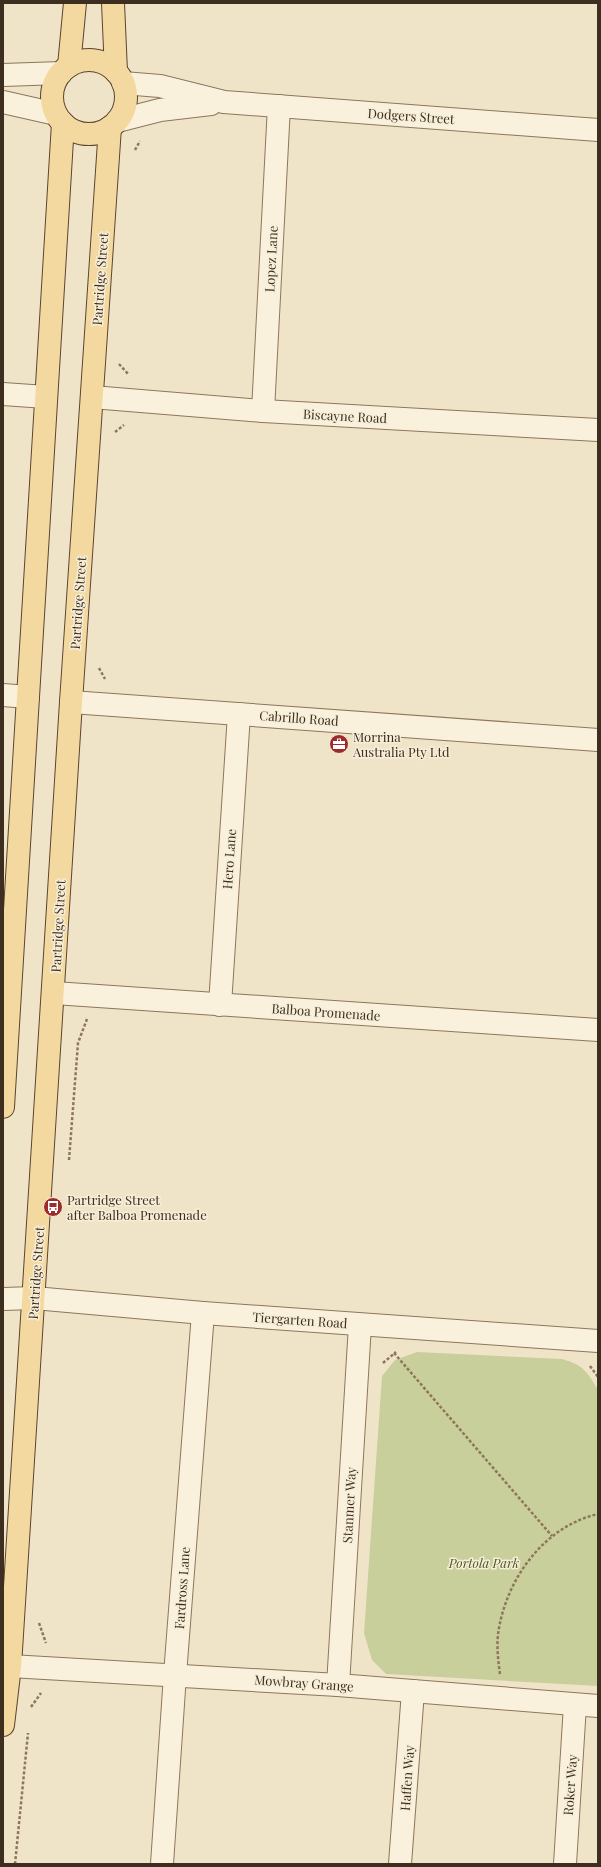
<svg xmlns="http://www.w3.org/2000/svg" width="601" height="1867" font-family="'Playfair Display',serif">
  <style>
    .green { fill: #c9cf9b }
    .lines { fill: none; stroke-linecap: round; stroke-linejoin: round }
    .minor-casing { stroke: #8d765c; stroke-width: 24 }
    .major-casing { stroke: #5b4430; stroke-width: 24 }
    .path { stroke: #8d765c; stroke-width: 2.5; stroke-dasharray: 3 2; stroke-linecap: butt }
    .minor { stroke: #faf1dc; stroke-width: 22 }
    .major { stroke: #f3d9a0; stroke-width: 22 }
    .labels { text-anchor: middle; stroke-width: 3; stroke-linejoin: round; paint-order: stroke }
    .street-label { font-size: 13px; fill: #3d2e20; stroke: #f7eed8 }
    .poi-label { font-size: 13px; fill: #3d2e20; stroke: #f7eed8; text-anchor: start }
    .park-label { font-size: 13px; font-style: italic; fill: #4d5a26; stroke: #f7eed8 }
  </style>
  <rect width="100%" height="100%" fill="#f0e4c8"/>
  <!-- green -->
  <path class="green" d="M417 1352 562 1359C583 1365 587 1371 598 1390V1686L386 1674 372 1660 364 1633 382 1376 395 1360Z"/>
  <g class="lines">
    <defs>
      <g id="minor">
        <polyline points="3,75 61,73"/>
        <polyline points="123,83 160,86 224,102 598,130"/>
        <polyline points="3,102 56,114"/>
        <polyline points="117,121 160,110 211,104"/>
        <polyline points="3,394 46,397"/>
        <polyline points="92,397 263,411 598,430"/>
        <polyline points="263,411 279,106"/>
        <polyline points="3,695 28,697"/>
        <polyline points="71,702 598,740"/>
        <polyline points="54,993 598,1030"/>
        <polyline points="220,1005 239,714"/>
        <polyline points="3,1299 34,1298 203,1313 598,1341"/>
        <polyline points="10,1666 338,1685 598,1706"/>
        <polyline points="338,1685 360,1325"/>
        <polyline points="162,1864 175,1675 203,1313"/>
        <polyline points="400,1864 413,1691"/>
        <polyline points="565,1864 575,1705"/>
      </g>
      <g id="major">
        <polyline points="113,3 116,72"/>
        <circle cx="89" cy="97" r="37"/>
        <polyline points="69,66 75,3"/>
        <polyline points="3,1107 63,123"/>
        <polyline points="3,1725 10,1666 71,702 110,127"/>
      </g>
    </defs>
    <!-- minor casing -->
    <use href="#minor" class="minor-casing"/>
    <!-- major casing -->
    <use href="#major" class="major-casing"/>
    <!-- path -->
    <g class="path">
      <polyline points="135,150 140,141"/>
      <polyline points="119,364 129,375"/>
      <polyline points="115,432 124,425"/>
      <polyline points="99,668 105,679"/>
      <polyline points="69,1160 78,1043 87,1019"/>
      <polyline points="394,1353 552,1536"/>
      <polyline points="383,1363 396,1352"/>
      <polyline points="590,1366 598,1377"/>
      <polyline points="39,1623 46,1643"/>
      <path d="M500 1674C498 1660 496 1643 499 1628 508 1577 545 1526 598 1514"/>
      <polyline points="31,1707 41,1693"/>
      <polyline points="15,1864 28,1733"/>
    </g>
    <!-- minor -->
    <use href="#minor" class="minor"/>
    <!-- major -->
    <use href="#major" class="major"/>
  </g>
  <!-- icons -->
  <defs>
    <symbol id="office-disc" viewBox="-11 -11 22 22"><circle r="9.5" fill="#9e2a2b" stroke="#f7eed8"/><path d="M-6-3h4V-5.5h4V-3h4V5H-6ZM-1-4.5V-3h2v-1.5ZM-6 0V1H6V0Z" fill="#fff"/></symbol>
    <symbol id="bus-disc" viewBox="-11 -11 22 22"><circle r="9.5" fill="#9e2a2b" stroke="#f7eed8"/><path d="M-5-6H5V4H4V6H2V4H-2V6H-4V4H-5ZM-3.5-4V0h7V-4ZM-3.5 1.2v1.5H-2V1.2ZM2 1.2v1.5H3.5V1.2Z" fill="#fff"/></symbol>
  </defs>
  <g fill-rule="evenodd">
    <use href="#office-disc" x="328" y="733" width="22" height="22"/>
    <use href="#bus-disc" x="42" y="1196" width="22" height="22"/>
  </g>
  <g class="labels">
    <!-- street labels -->
    <g class="street-label">
      <text transform="translate(411 116) rotate(4)" y="5">Dodgers Street</text>
      <text transform="translate(271 259) rotate(-87)" y="5">Lopez Lane</text>
      <text transform="translate(100 279) rotate(-86)" y="5">Partridge Street</text>
      <text transform="translate(345 416) rotate(3)" y="5">Biscayne Road</text>
      <text transform="translate(78 603) rotate(-86)" y="5">Partridge Street</text>
      <text transform="translate(299 718) rotate(4)" y="5">Cabrillo Road</text>
      <text transform="translate(229 859) rotate(-86)" y="5">Hero Lane</text>
      <text transform="translate(58 926) rotate(-87)" y="5">Partridge Street</text>
      <text transform="translate(326 1012) rotate(4)" y="5">Balboa Promenade</text>
      <text transform="translate(36 1273) rotate(-86)" y="5">Partridge Street</text>
      <text transform="translate(300 1320) rotate(4)" y="5">Tiergarten Road</text>
      <text transform="translate(349 1505) rotate(-87)" y="5">Stanmer Way</text>
      <text transform="translate(182 1588) rotate(-86)" y="5">Fardross Lane</text>
      <text transform="translate(304 1683) rotate(4)" y="5">Mowbray Grange</text>
      <text transform="translate(407 1778) rotate(-86)" y="5">Haffen Way</text>
      <text transform="translate(570 1785) rotate(-86)" y="5">Roker Way</text>
    </g>
    <!-- poi labels -->
    <g class="poi-label">
      <text x="353" y="742">Morrina<tspan x="353" dy="15">Australia Pty Ltd</tspan></text>
      <text x="67" y="1205">Partridge Street<tspan x="67" dy="15">after Balboa Promenade</tspan></text>
    </g>
    <!-- park labels -->
    <g class="park-label">
      <text x="484" y="1568">Portola Park</text>
    </g>
  </g>
  <!-- border -->
  <rect width="601" height="1867" fill="none" stroke="#3d2e20" stroke-width="8"/>
</svg>
